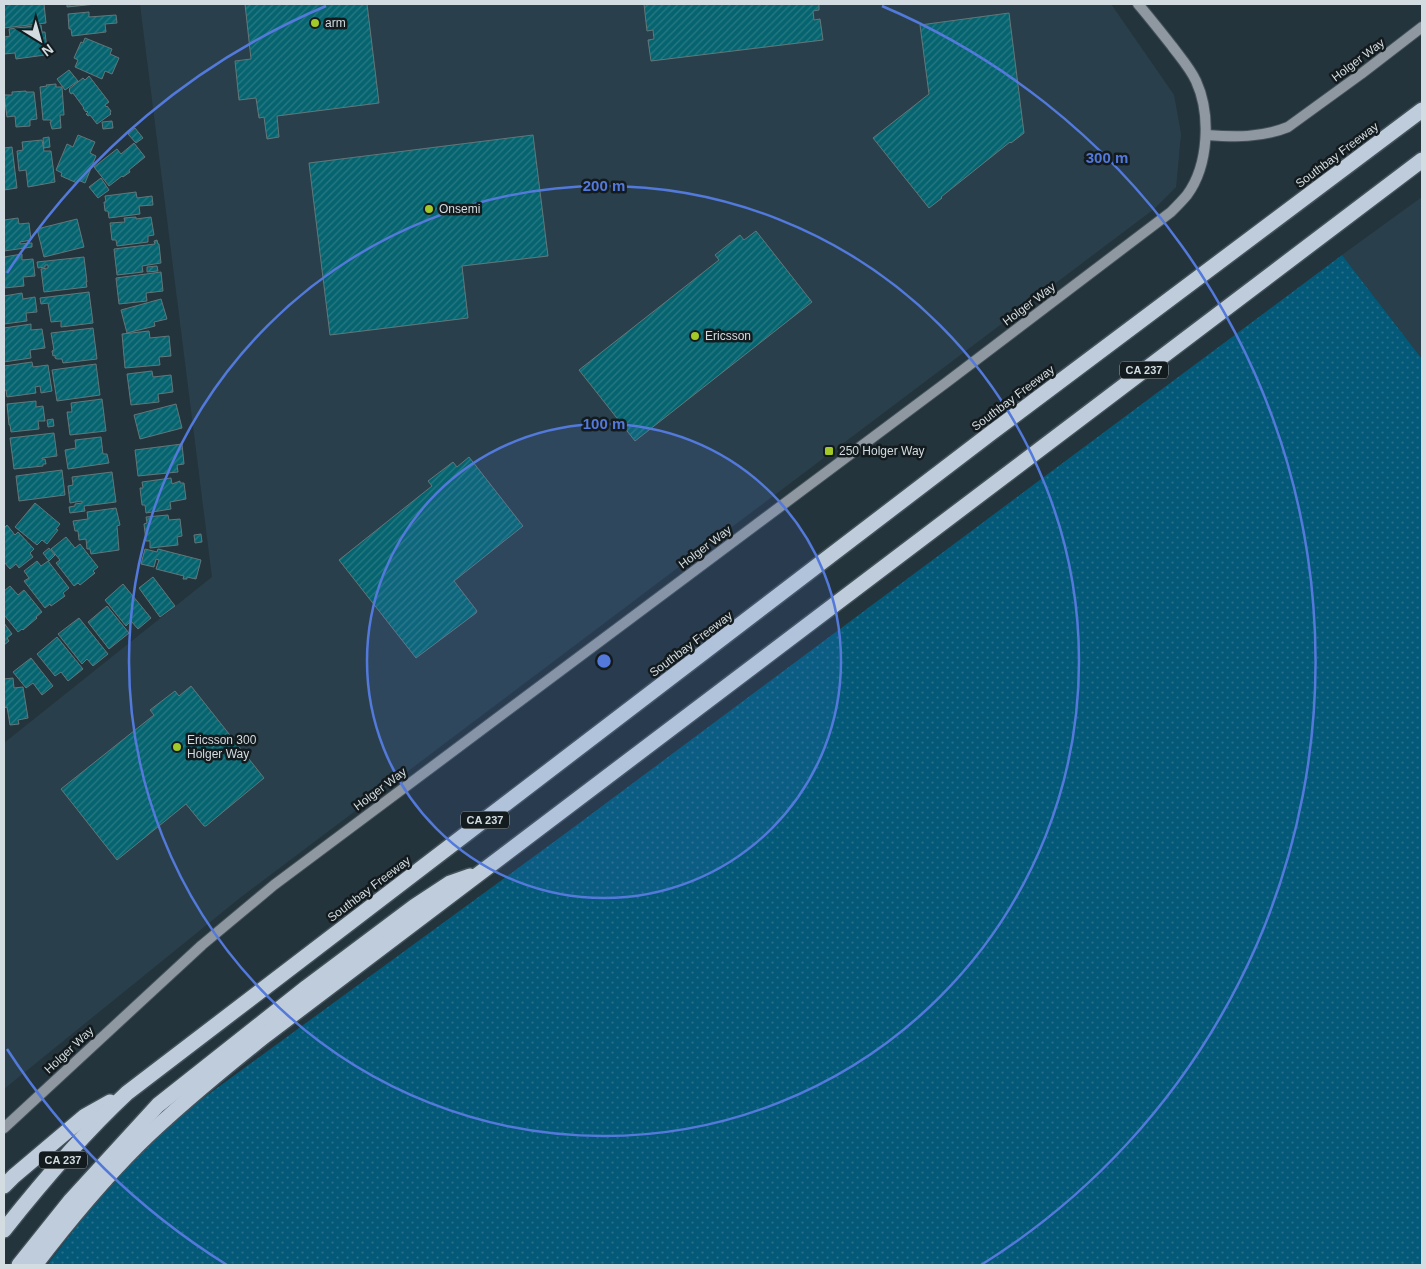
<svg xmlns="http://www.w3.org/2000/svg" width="1426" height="1269" font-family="Arial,sans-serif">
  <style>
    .built { fill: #29404c }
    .grass { fill: url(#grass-dots) }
    .building { fill: url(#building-hatch); stroke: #62777a }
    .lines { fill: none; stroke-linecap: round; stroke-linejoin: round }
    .secondary-casing { stroke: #43525a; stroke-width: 12 }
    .highway-casing { stroke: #43525a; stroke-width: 18 }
    .secondary { stroke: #8f97a0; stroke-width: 10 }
    .highway { stroke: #bfccdb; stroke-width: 15 }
    .ring { fill: none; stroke: #5379db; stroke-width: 2.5 }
    .poi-dot { fill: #a2c928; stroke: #141b1e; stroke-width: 2 }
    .labels { text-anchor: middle; stroke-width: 5; stroke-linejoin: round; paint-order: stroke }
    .shield { fill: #141b1e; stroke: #99a2a6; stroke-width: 1 }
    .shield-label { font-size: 11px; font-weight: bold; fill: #d2dce1 }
    .poi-label { font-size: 12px; fill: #d2dce1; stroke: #141b1e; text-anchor: start }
    .street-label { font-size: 12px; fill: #d2dce1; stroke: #141b1e }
    .centre { fill: #5379db; stroke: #141b1e; stroke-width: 2.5 }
    .ring-label { font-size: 15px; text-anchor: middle; font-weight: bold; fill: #5379db; stroke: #141b1e; stroke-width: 5; stroke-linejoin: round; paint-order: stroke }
  </style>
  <defs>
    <pattern id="grass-dots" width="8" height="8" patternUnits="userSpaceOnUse" patternTransform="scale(1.25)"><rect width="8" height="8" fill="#035977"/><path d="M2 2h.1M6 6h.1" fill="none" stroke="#27708a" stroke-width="1.8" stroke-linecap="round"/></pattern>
    <pattern id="building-hatch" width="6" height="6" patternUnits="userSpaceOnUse" patternTransform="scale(1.25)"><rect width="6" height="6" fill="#05646f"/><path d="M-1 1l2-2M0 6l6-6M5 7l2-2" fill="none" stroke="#297a83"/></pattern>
  </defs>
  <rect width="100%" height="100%" fill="#24343c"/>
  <!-- built -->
  <g class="built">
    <polygon points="140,4 1111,4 1174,95 1181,134 1176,187 1154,209 241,897 4,1089 4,743 212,577"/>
    <polygon points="1422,197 1422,359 1342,255"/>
  </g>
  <!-- grass -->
  <polygon class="grass" points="1342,255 1422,359 1422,1265 47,1265 139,1145 566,833"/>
  <!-- building -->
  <g class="building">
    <polygon points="4,4 44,4 46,23 4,28"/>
    <polygon points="67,4 96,4 67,7"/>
    <polygon points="245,4 367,4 379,103 277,116 279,137 267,139 264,117 259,118 256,98 239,100 235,61 251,59"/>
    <polygon points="644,4 819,4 819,10 813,11 814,20 820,19 823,40 651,61 648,40 654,39 653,30 647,31"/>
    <polygon points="89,12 89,17 116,15 117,23 105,24 106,32 72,36 71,29 69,29 68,14"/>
    <polygon points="1009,13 1024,133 1011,143 1010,142 941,197 942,198 929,208 873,138 929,94 920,25"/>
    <polygon points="41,25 42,32 45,32 47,50 44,50 45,55 16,59 15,53 4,54 4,37 10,36 9,29"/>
    <polygon points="85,38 112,49 110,54 119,58 112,74 105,71 102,79 75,67 78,60 74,58 81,42 83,43"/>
    <polygon points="69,70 78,81 65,90 57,79"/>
    <polygon points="89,76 109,102 105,105 106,107 107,106 111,111 110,113 111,114 97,124 90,115 88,116 86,114 88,112 87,111 86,112 83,108 84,108 73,93 71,94 69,91 70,90 69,89 83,78 85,80"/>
    <polygon points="56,84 56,87 62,87 64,115 60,115 61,128 52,129 50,122 51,122 51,120 43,120 40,87 47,86 46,85"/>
    <polygon points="26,91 26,92 34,92 37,119 30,120 30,126 16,127 15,116 7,117 4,95 12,95 12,92"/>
    <polygon points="112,121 113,128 103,129 102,122"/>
    <polygon points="135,128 143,138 136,143 128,134"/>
    <polygon points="78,135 95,142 90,153 96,156 85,183 78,180 77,183 61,176 62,173 56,170 67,144 73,147"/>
    <polygon points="533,135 548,256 462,266 468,318 330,335 309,163"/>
    <polygon points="49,137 50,147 44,148 43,138"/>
    <polygon points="42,140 44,151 51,151 55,182 28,187 26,170 19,171 17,151 23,150 22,142"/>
    <polygon points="134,143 145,157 129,170 130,172 123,177 122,176 109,186 94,167 117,149 121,154"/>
    <polygon points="4,145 4,148 12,147 17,188 4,190"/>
    <polygon points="101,178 109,190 98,198 89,187"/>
    <polygon points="136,192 137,198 152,196 153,205 139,206 140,214 109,218 108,211 105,211 104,202 106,202 105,196"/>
    <polygon points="136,217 136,219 151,217 154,235 148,236 148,242 117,246 116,240 112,240 110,223 125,222 124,218"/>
    <polygon points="18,218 19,224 29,223 31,240 20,242 20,244 32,243 32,247 4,251 4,220"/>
    <polygon points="77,219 84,247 44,257 37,229"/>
    <polygon points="756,231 812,302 635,441 579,370 719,260 715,255 740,235 744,240"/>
    <polygon points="157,240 158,244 159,244 161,263 142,266 143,272 117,275 114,249 155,244 154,241"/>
    <polygon points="22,254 22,260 33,259 35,276 23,277 24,286 4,288 4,257"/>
    <polygon points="84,257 87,282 86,282 87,287 44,292 41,269 48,268 48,265 45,265 45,267 38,268 37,262"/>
    <polygon points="157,266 158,271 147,272 147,267"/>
    <polygon points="161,272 163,291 146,293 147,301 119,304 116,278"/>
    <polygon points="89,292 93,323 61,327 61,321 51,322 48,303 41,304 40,298"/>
    <polygon points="22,293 23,299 35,297 37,312 26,313 27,321 4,324 4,296"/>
    <polygon points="161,299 167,319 154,322 155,326 127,333 121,310"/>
    <polygon points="31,324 31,330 42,329 45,348 30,350 31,358 4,362 4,328"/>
    <polygon points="93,328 97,359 63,363 62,359 57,359 55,358 55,355 53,356 52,351 54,350 51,333"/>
    <polygon points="149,331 150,338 169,336 171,356 159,357 160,365 125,368 122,334"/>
    <polygon points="32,362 33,367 48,365 52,391 41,393 40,386 35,387 36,393 7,397 6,390 4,390 4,366"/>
    <polygon points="96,364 100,395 57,401 52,370"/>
    <polygon points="152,371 153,377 171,375 173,392 158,394 159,402 131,405 127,374"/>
    <polygon points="102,399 106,431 70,435 67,412 72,412 71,403"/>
    <polygon points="36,401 36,407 43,406 45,421 38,421 39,429 11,432 10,425 9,425 7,404"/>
    <polygon points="176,404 182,428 140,439 134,415"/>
    <polygon points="53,419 54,426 48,427 47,420"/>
    <polygon points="54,433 57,456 42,458 42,459 45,459 46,464 43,464 43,466 14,469 10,438"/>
    <polygon points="101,437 103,454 107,454 109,463 68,469 65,450 76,448 75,440"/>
    <polygon points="182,444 184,464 177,465 178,472 138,476 135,450"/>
    <polygon points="469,457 523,526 454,581 477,611 476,613 416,658 339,560 432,486 428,481 453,462 457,467"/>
    <polygon points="62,470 65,495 19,501 16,476"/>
    <polygon points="112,472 116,502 84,506 85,511 70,513 69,507 75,506 75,504 82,503 82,501 70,503 68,486 73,485 72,477"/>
    <polygon points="171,478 172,484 180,481 180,483 184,483 186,499 170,502 171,509 146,513 145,505 142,505 140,488 143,488 142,482"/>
    <polygon points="35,503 60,524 56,529 58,530 47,544 42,540 37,545 15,527"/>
    <polygon points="116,508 120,525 117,526 119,550 91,554 90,549 87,549 86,539 79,540 78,531 75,531 73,521 88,519 87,512"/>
    <polygon points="168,515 169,520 180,519 182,536 177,537 178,545 150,548 150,541 146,541 144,524 147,523 146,517"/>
    <polygon points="7,525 15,535 18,532 34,549 30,553 33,557 19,568 16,564 10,569 4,562 4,528"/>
    <polygon points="201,534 202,542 195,543 194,535"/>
    <polygon points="66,537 75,548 80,544 98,567 93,571 95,573 80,585 78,583 74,586 56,563 60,560 51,549"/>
    <polygon points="49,548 55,555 49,561 43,553"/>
    <polygon points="145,549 157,552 158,549 201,560 196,579 187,577 187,579 183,579 184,576 156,569 159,560 156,559 154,567 141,564"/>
    <polygon points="37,561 41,566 48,561 69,588 63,593 65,596 51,606 50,604 45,608 24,581 29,578 24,571"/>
    <polygon points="153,577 175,606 160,617 139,588"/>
    <polygon points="123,584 151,618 138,629 131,621 126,626 105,600"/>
    <polygon points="10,586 18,595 24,590 42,612 36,617 37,618 23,630 22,629 18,632 4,615 4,591"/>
    <polygon points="107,606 129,633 109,649 88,622"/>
    <polygon points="79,618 108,654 93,666 87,659 82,664 58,634"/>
    <polygon points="4,623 12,634 7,638 9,641 4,645"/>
    <polygon points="57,637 83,669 68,681 61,672 55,676 37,654"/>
    <polygon points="31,658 53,686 42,695 33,683 26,688 13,672"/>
    <polygon points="13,678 14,688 23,687 28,718 18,720 19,724 10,725 7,707 4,708 4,679"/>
    <polygon points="191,686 264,778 206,826 204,826 186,804 117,860 61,789 154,715 150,710 175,691 179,696"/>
  </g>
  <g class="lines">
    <defs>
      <g id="secondary">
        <path d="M1206 135C1235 137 1261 138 1288 127L1361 74 1422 27"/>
        <path d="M4 1128 202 945 274 885 947 382 1171 212C1177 206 1182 201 1187 195 1209 165 1211 114 1196 81 1190 68 1180 57 1172 46 1161 32 1150 18 1138 4"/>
      </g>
      <g id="highway">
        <polyline points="4,1186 14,1176 85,1116 110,1102"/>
        <path d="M4 1230C42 1182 82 1135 127 1093L991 433 1422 110"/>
        <polyline points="19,1265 71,1200 158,1105 307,987 415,906 450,883 470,876"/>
        <path d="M35 1265C67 1223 101 1182 139 1144 179 1105 222 1070 266 1035L1422 160"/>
      </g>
    </defs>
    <!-- secondary casing -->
    <use href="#secondary" class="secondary-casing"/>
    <!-- highway casing -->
    <use href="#highway" class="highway-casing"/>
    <!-- secondary -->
    <use href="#secondary" class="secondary"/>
    <!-- highway -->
    <use href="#highway" class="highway"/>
  </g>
  <!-- distance rings -->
  <circle cx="604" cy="661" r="237" fill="#5379db" fill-opacity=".12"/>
  <g class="ring">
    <circle cx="604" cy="661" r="237"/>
    <circle cx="604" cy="661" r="475"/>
    <path d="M227 1265A712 712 0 0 1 7 1049M7 273A712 712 0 0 1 326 6M882 6A712 712 0 0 1 981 1265"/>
  </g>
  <!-- markers -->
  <g class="poi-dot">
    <circle cx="315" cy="23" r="5"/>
    <circle cx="429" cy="209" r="5"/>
    <circle cx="695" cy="336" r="5"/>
    <rect x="824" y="446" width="10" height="10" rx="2.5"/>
    <circle cx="177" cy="747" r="5"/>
  </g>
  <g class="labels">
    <!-- shield labels -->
    <g class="shield">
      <rect x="1120" y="361.5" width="48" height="17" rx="4"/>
      <rect x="461" y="811.5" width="48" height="17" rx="4"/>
      <rect x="39" y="1151.5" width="48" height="17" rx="4"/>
    </g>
    <g class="shield-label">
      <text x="1144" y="374">CA 237</text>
      <text x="485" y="824">CA 237</text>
      <text x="63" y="1164">CA 237</text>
    </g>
    <!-- poi labels -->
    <g class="poi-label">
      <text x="325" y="27">arm</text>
      <text x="439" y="213">Onsemi</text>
      <text x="705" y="340">Ericsson</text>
      <text x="839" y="455">250 Holger Way</text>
      <text x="187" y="744">Ericsson 300<tspan x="187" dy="14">Holger Way</tspan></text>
    </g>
    <!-- street labels -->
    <g class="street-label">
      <text transform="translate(1358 60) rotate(-37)" y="4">Holger Way</text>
      <text transform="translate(1337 155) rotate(-37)" y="4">Southbay Freeway</text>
      <text transform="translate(1029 304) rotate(-37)" y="4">Holger Way</text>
      <text transform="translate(1013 398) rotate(-37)" y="4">Southbay Freeway</text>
      <text transform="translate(705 547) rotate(-37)" y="4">Holger Way</text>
      <text transform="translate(691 644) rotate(-37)" y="4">Southbay Freeway</text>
      <text transform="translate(380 789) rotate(-37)" y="4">Holger Way</text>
      <text transform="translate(369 889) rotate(-37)" y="4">Southbay Freeway</text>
      <text transform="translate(69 1050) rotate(-43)" y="4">Holger Way</text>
    </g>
  </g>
  <circle cx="604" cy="661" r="8" class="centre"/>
  <g class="ring-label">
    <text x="1107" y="163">300 m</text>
    <text x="604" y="191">200 m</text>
    <text x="604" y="429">100 m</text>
  </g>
  <!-- border -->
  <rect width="1426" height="1269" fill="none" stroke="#d2dce1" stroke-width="10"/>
  <!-- north arrow -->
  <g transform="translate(40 40) rotate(143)" stroke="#141b1e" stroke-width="4" paint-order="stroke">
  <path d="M0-4L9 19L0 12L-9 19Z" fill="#d2dce1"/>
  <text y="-8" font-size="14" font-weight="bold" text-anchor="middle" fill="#d2dce1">N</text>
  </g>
</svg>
